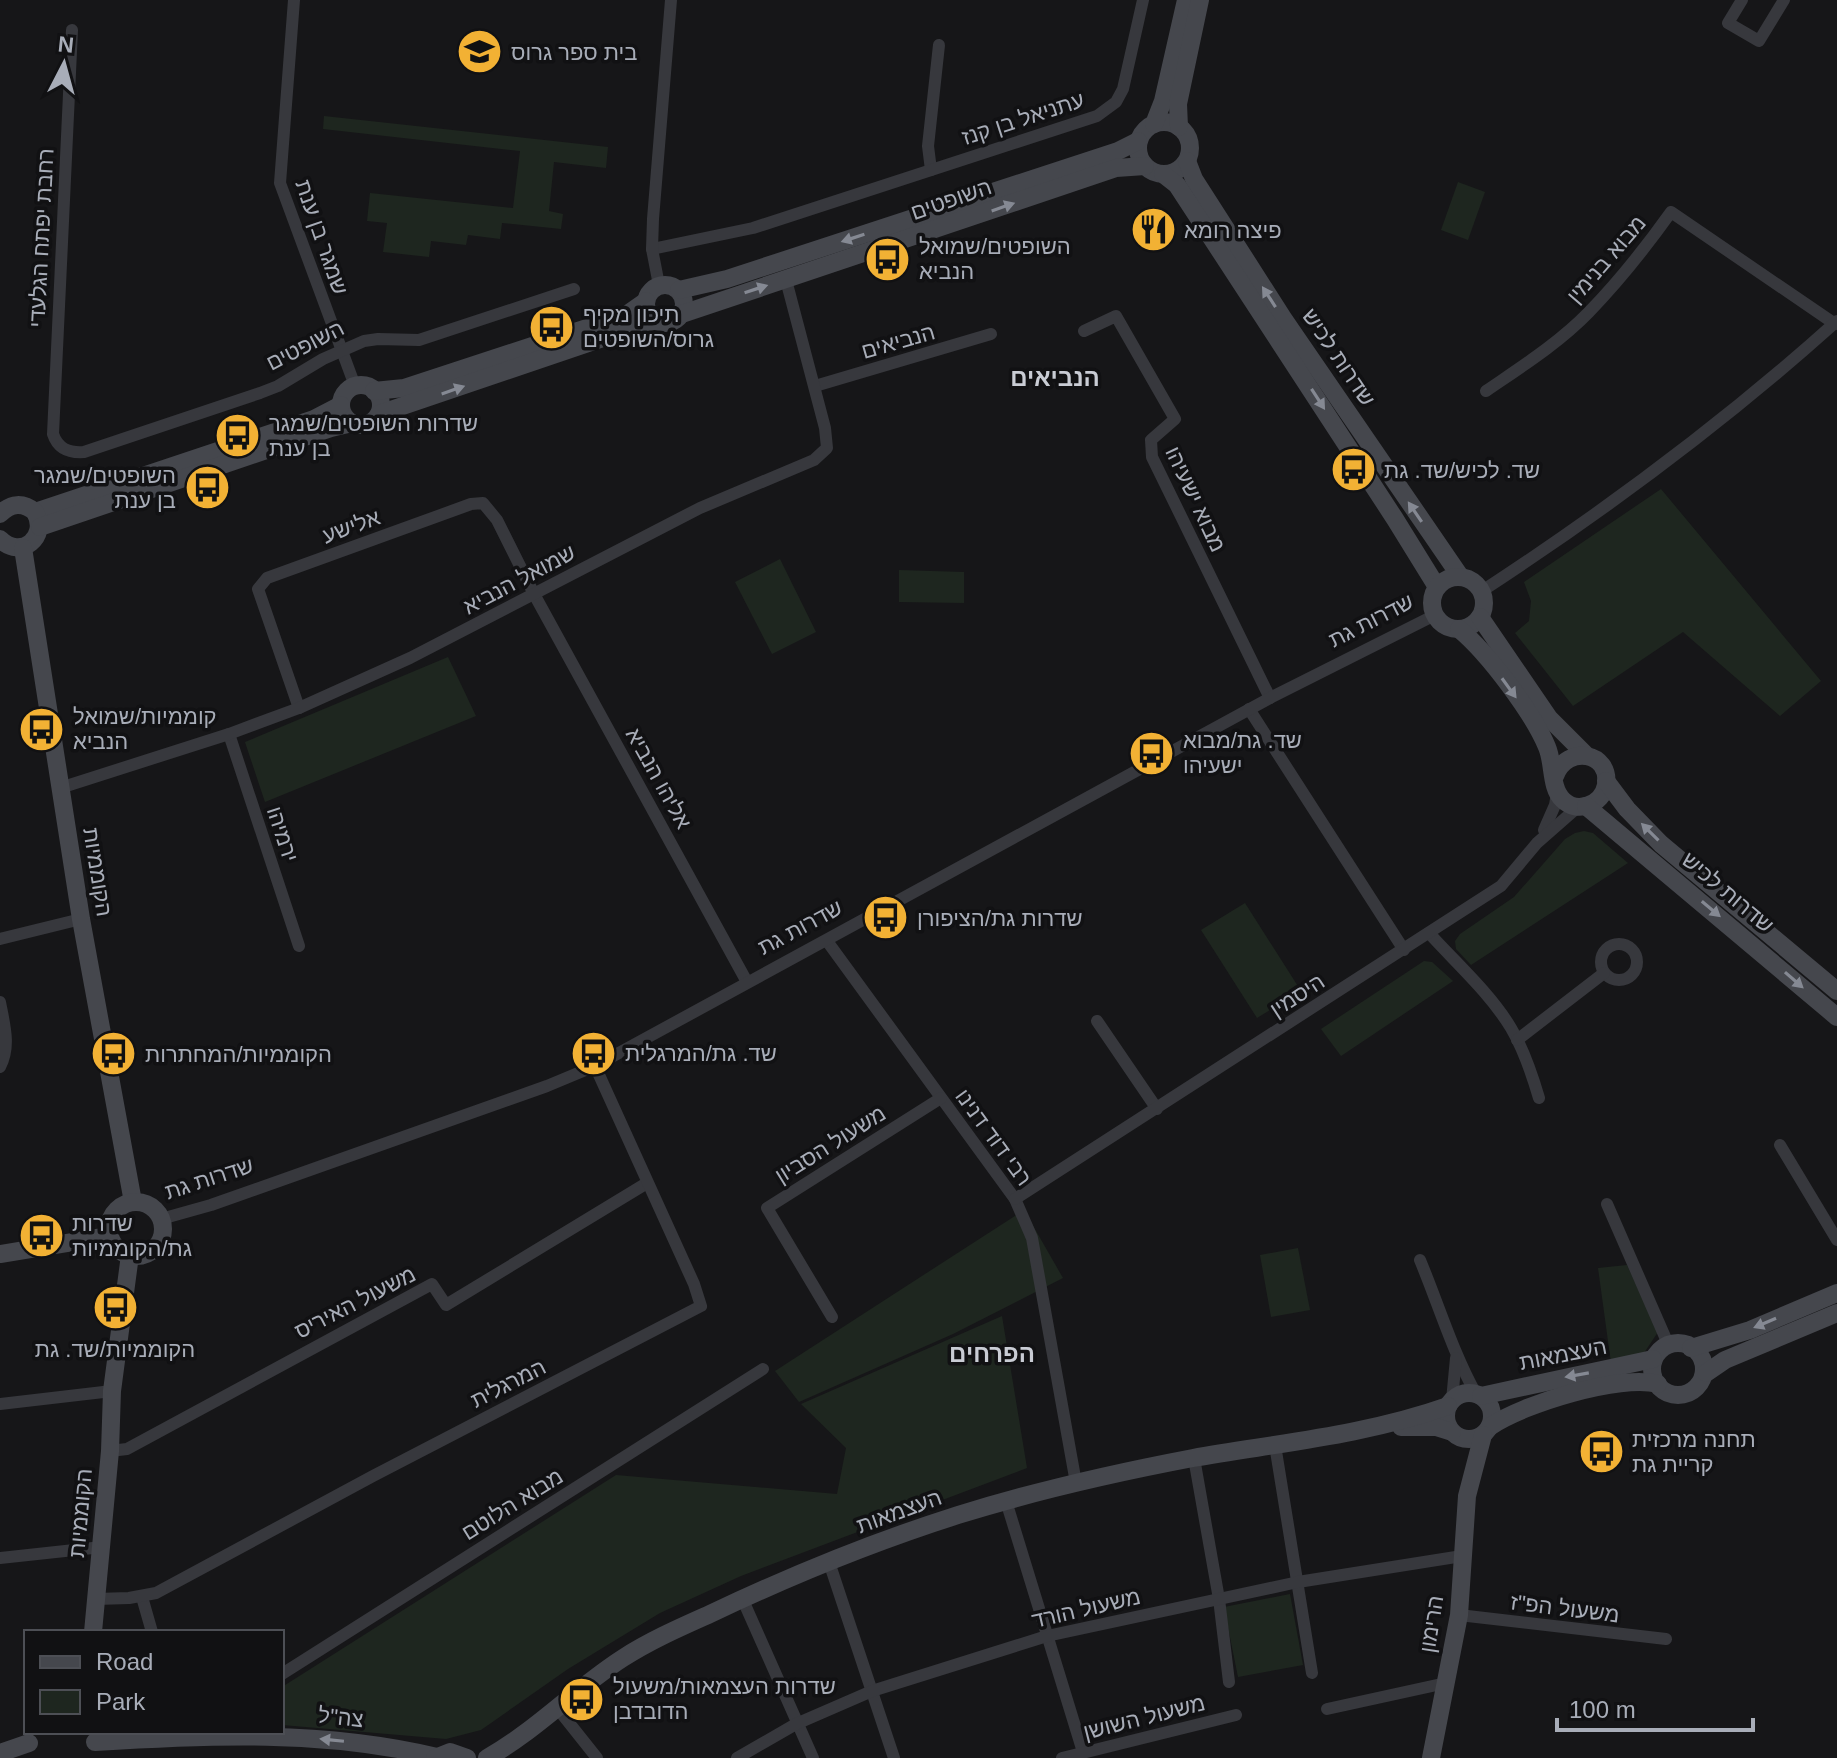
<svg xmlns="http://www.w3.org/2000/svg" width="1837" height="1758" font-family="Helvetica,'Noto Sans Hebrew',sans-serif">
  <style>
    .green { fill: #1e261f }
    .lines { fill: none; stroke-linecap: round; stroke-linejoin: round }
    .street { stroke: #37383d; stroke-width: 12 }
    .secondary { stroke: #45474d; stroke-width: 18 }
    .oneway { fill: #858993 }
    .labels { text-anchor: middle; stroke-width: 7; stroke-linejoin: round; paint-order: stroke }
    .poi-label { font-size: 22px; fill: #a8adb8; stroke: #111113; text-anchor: start }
    .street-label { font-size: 22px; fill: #a8adb8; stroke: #111113 }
    .neighbourhood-label { font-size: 24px; font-weight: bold; fill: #c9ccd4; stroke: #111113 }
  </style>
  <rect width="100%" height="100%" fill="#161618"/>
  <!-- green -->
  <g class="green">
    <polygon points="324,116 608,147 606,168 554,162 549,211 563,214 561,229 502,223 500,239 468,235 466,245 431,241 429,257 383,252 387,223 367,221 370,193 513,208 520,151 323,129"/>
    <polygon points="1458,182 1485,192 1468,240 1441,230"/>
    <polygon points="1661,489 1821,681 1780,716 1683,632 1573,706 1515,633 1529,621 1531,601 1524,582"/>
    <polygon points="780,559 816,632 772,654 735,582"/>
    <polygon points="899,570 964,572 964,603 899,602"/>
    <polygon points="448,657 476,716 265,802 245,742"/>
    <polygon points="1584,831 1593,833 1628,863 1471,965 1456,949 1455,941 1460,934 1514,897 1565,839 1575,833"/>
    <polygon points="1245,903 1301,991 1257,1018 1201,930"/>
    <polygon points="1424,961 1432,962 1453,981 1341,1056 1321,1029"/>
    <polygon points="1024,1210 1063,1278 953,1334 799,1402 775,1371"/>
    <polygon points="1298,1248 1310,1310 1271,1317 1260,1255"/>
    <polygon points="1627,1265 1658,1332 1642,1356 1611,1363 1598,1268"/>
    <polygon points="1002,1316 1027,1468 741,1576 660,1613 568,1669 481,1730 446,1739 282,1725 282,1687 616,1475 837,1494 846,1448 801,1404"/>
    <polygon points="1290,1594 1303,1665 1238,1677 1224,1607"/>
  </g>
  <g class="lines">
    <!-- street -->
    <g class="street">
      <polyline points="294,0 280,183 355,386"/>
      <polyline points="1742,0 1728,23 1759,41 1784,0"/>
      <path d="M72 30 53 434C58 449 69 453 84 452L260 393 278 386 323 359 364 341 378 339 419 340 574 289"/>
      <polyline points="931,170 928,146 939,45"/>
      <polyline points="652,249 753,228 1097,116 1116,102 1123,89 1143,0"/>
      <polyline points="659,285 652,249 653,219 671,0"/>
      <polyline points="1084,331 1116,316 1175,419 1151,440 1152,457 1270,698"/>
      <polyline points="815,386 991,334"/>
      <path d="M1486 391C1521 367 1559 343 1589 312 1619 281 1646 247 1671 212L1835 324"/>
      <path d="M1482 591C1606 510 1727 420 1837 321"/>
      <polyline points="299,708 258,589 267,578 471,504 483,503 497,520 534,594 747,982"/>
      <polyline points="1249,709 1404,950"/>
      <polyline points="229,734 299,946"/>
      <polyline points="60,788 229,734 299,708 410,658 700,508 814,460 827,448 825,428 786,280"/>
      <polyline points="1544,830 1555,805 1557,793"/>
      <path d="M1429 933C1456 963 1490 993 1511 1028 1524 1050 1532 1074 1539 1098"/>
      <polyline points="0,939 81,919"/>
      <polyline points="827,941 1015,1199 1032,1238 1076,1483"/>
      <circle cx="1619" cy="962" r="18"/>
      <path d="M0 1002C4 1024 11 1046 0 1067"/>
      <polyline points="1097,1021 1157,1109"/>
      <polyline points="1517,1040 1604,973"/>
      <polyline points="1780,1145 1837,1240"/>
      <polyline points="1015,1199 1501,886 1537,843 1578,807"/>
      <polyline points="1607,1204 1669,1346"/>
      <polyline points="161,1219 211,1205 547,1086 595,1066 1270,698 1435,615"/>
      <path d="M1420 1260C1438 1303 1453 1353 1476 1394"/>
      <polyline points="832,1317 767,1208 941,1098"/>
      <polyline points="1452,1400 1456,1358"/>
      <polyline points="0,1404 112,1391"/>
      <polyline points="1275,1445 1312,1673"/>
      <polyline points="110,1451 127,1449 432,1284 446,1305 647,1183"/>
      <polyline points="1194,1458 1219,1599 1229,1682"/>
      <polyline points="1006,1501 1083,1752"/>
      <polyline points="0,1558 102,1547"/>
      <polyline points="829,1562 894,1758"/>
      <polyline points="142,1597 152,1632"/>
      <polyline points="742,1598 813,1758"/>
      <polyline points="96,1599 129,1598 156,1593 373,1476 701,1306 694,1284 595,1066"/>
      <polyline points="1459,1615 1666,1639"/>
      <polyline points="282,1674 763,1369"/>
      <polyline points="558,1709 597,1758"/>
      <polyline points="1327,1709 1446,1683"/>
      <polyline points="737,1758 796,1724 872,1691 1047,1636 1298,1582 1462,1556"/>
      <polyline points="1062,1758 1236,1715"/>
    </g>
    <!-- secondary -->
    <g class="secondary">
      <circle cx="1164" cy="148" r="26"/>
      <polyline points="1154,124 1163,101 1186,0"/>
      <polyline points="1179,127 1178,104 1200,0"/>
      <polyline points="1187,161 1194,179 1283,318 1460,576"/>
      <polyline points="1163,174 1177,185 1395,519 1437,587"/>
      <circle cx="665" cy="304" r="19"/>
      <polyline points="679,290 727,279 1118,151 1138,141"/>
      <polyline points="682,314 1116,168 1145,166"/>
      <circle cx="361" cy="405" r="20"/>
      <polyline points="374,391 404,388 602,323 626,315 646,301"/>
      <polyline points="379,414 656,320"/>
      <polyline points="35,512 314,419 341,405"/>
      <path d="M0 514C11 503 23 502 35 512 49 537 21 560 0 539"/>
      <polyline points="40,527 331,428 352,423"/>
      <polyline points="23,548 81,919 133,1202"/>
      <circle cx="1458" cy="603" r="26"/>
      <polyline points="1480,617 1549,718 1587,756"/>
      <path d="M1459 629C1488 653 1533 713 1547 747 1554 763 1550 788 1563 800 1577 814 1602 805 1606 785 1611 752 1567 744 1555 776"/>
      <polyline points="1606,781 1627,809 1661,844 1837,991"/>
      <polyline points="1586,806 1837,1017"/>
      <circle cx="136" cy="1229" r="27"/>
      <polyline points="0,1254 109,1236"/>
      <circle cx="1678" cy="1369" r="26"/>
      <polyline points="1691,1348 1750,1330 1837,1293"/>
      <polyline points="1706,1373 1725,1360 1837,1313"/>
      <circle cx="1469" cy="1416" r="23"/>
      <polyline points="1481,1396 1653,1359"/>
      <path d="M1491 1426C1523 1404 1620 1374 1658 1384"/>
      <polyline points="1401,1427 1436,1427 1452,1432"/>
      <polyline points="93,1632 110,1451 112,1391 130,1255"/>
      <path d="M95 1742C210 1735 324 1730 437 1757"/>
      <polyline points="0,1753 29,1743"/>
      <polyline points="435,1758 450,1752 467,1758"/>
      <path d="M487 1758C537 1730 576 1688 623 1658 651 1640 681 1627 710 1614 790 1576 873 1542 958 1515 1035 1491 1114 1473 1193 1458 1279 1443 1366 1435 1448 1406"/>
      <polyline points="1431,1758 1459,1615 1467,1496 1483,1435"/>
    </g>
  </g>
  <!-- one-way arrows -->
  <defs><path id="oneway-solid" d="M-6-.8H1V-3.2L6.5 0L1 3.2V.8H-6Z" transform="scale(2)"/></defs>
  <g class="oneway">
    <use href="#oneway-solid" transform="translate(1003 207) rotate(-19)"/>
    <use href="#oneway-solid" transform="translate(853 238) rotate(162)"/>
    <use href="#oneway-solid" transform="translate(756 289) rotate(-18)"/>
    <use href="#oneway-solid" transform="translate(1269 297) rotate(-123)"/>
    <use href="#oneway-solid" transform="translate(453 390) rotate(-19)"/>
    <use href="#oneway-solid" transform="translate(1318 399) rotate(57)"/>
    <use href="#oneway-solid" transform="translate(1415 512) rotate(-124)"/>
    <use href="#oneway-solid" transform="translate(1509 688) rotate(54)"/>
    <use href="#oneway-solid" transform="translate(1650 832) rotate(-135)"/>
    <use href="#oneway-solid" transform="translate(1711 909) rotate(40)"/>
    <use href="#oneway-solid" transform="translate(1794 980) rotate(41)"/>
    <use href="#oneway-solid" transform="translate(1765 1323) rotate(157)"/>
    <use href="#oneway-solid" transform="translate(1577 1375) rotate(170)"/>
    <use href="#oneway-solid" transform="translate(332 1740) rotate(-174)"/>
  </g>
  <!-- icons -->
  <defs>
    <symbol id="school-disc" viewBox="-11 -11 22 22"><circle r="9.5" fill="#f2b134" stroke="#111113"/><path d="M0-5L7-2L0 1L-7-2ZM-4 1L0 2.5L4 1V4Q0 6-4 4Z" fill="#111"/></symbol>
    <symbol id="restaurant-disc" viewBox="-11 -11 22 22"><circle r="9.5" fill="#f2b134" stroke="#111113"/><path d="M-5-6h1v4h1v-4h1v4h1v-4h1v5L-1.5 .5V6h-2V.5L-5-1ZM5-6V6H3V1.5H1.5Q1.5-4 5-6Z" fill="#111"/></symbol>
    <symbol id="bus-disc" viewBox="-11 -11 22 22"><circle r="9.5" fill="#f2b134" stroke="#111113"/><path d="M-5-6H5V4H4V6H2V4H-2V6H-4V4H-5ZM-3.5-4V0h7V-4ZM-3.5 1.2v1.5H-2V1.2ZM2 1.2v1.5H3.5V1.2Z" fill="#111"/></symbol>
  </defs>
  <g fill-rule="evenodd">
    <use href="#school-disc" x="454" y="26" width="51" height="51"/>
    <use href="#restaurant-disc" x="1128" y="204" width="51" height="51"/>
    <use href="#bus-disc" x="862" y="234" width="51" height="51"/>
    <use href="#bus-disc" x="526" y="302" width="51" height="51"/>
    <use href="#bus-disc" x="212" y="410" width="51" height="51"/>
    <use href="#bus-disc" x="1328" y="444" width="51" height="51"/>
    <use href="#bus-disc" x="182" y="462" width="51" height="51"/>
    <use href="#bus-disc" x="16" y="704" width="51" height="51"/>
    <use href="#bus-disc" x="1126" y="728" width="51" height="51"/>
    <use href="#bus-disc" x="860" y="892" width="51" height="51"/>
    <use href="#bus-disc" x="568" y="1028" width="51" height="51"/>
    <use href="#bus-disc" x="88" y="1028" width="51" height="51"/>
    <use href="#bus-disc" x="16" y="1210" width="51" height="51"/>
    <use href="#bus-disc" x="90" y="1282" width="51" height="51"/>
    <use href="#bus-disc" x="1576" y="1426" width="51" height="51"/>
    <use href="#bus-disc" x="556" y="1674" width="51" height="51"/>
  </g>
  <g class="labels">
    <!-- poi labels -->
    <g class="poi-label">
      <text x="511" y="60">בית ספר גרוס</text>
      <text x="1184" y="238">פיצה רומא</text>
      <text x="919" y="254">השופטים/שמואל<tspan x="919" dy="25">הנביא</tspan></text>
      <text x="583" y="322">תיכון מקיף<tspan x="583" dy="25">גרוס/השופטים</tspan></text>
      <text x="269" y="431">שדרות השופטים/שמגר<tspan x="269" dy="25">בן ענת</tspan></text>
      <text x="1384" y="478">שד. לכיש/שד. גת</text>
      <text x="176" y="483" text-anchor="end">השופטים/שמגר<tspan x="176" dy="25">בן ענת</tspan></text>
      <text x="73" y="724">קוממיות/שמואל<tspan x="73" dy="25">הנביא</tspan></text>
      <text x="1183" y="748">שד. גת/מבוא<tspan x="1183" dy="25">ישעיהו</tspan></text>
      <text x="917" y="926">שדרות גת/הציפורן</text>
      <text x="625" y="1061">שד. גת/המרגלית</text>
      <text x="145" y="1062">הקוממיות/המחתרות</text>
      <text x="72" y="1231">שדרות<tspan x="72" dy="25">גת/הקוממיות</tspan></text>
      <text x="115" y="1357" text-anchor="middle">הקוממיות/שד. גת</text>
      <text x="1632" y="1447">תחנה מרכזית<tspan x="1632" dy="25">קריית גת</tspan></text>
      <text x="613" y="1694">שדרות העצמאות/משעול<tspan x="613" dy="25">הדובדבן</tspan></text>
    </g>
    <!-- street labels -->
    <g class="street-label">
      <text transform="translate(1023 118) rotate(-18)" y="8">עתניאל בן קנז</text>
      <text transform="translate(951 199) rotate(-19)" y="8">השופטים</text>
      <text transform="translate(322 237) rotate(71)" y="8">שמגר בן ענת</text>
      <text transform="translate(41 238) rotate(-87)" y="8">רחבת יפתח הגלעדי</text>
      <text transform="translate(1606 259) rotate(-49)" y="8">מבוא בנימין</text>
      <text transform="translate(898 341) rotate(-16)" y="8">הנביאים</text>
      <text transform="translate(305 345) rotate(-27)" y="8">השופטים</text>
      <text transform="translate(1339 357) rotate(56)" y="8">שדרות לכיש</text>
      <text transform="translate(1196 499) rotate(65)" y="8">מבוא ישעיהו</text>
      <text transform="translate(351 526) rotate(-20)" y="8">אלישע</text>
      <text transform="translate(519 579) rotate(-28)" y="8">שמואל הנביא</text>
      <text transform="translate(1371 620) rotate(-27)" y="8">שדרות גת</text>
      <text transform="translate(659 778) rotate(61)" y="8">אליהו הנביא</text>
      <text transform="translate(283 834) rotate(72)" y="8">ירמיהו</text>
      <text transform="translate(98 872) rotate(81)" y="8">הקוממיות</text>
      <text transform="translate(1728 892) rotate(40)" y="8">שדרות לכיש</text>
      <text transform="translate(800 927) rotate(-28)" y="8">שדרות גת</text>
      <text transform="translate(1297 995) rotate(-33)" y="8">היסמין</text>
      <text transform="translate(994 1137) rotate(54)" y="8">רבי דוד דנינו</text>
      <text transform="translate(830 1144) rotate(-32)" y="8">משעול הסביון</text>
      <text transform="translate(209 1178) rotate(-18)" y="8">שדרות גת</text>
      <text transform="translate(355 1302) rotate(-27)" y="8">משעול האיריס</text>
      <text transform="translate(1563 1354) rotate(-11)" y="8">העצמאות</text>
      <text transform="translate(508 1383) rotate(-27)" y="8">המרגלית</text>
      <text transform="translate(512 1504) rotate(-32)" y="8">מבוא הלוטם</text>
      <text transform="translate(899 1511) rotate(-20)" y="8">העצמאות</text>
      <text transform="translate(80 1513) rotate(-85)" y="8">הקוממיות</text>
      <text transform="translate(1086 1608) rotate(-13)" y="8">משעול הורד</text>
      <text transform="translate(1565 1608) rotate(7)" y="8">משעול הפ"ז</text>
      <text transform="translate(1431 1624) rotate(-81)" y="8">הרימון</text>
      <text transform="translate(341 1717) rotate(6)" y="8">צה"ל</text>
      <text transform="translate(1144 1717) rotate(-14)" y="8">משעול השושן</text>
    </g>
    <!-- neighbourhood labels -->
    <g class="neighbourhood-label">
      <text x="1055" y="386">הנביאים</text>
      <text x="992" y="1362">הפרחים</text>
    </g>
  </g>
  <!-- legend -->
  <rect x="24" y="1630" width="260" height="104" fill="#111113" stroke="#4d4f55" stroke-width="2"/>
  <rect x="40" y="1656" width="40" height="12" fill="#45474d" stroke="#4d4f55" stroke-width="2"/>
  <text x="96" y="1670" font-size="24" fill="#a8adb8">Road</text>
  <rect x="40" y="1690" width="40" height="24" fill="#1e261f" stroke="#4d4f55" stroke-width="2"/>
  <text x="96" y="1710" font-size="24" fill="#a8adb8">Park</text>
  <!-- north arrow -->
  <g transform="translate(64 64) rotate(6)" stroke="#111113" stroke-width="6" paint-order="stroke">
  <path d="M0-6L14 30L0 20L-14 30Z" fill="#a8adb8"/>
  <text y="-12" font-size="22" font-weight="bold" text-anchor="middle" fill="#a8adb8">N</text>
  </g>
  <!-- scale -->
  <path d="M1557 1718v12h196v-12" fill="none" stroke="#a8adb8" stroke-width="4"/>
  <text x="1569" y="1718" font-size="24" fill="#a8adb8" stroke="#111113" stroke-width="6" paint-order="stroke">100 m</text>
</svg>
